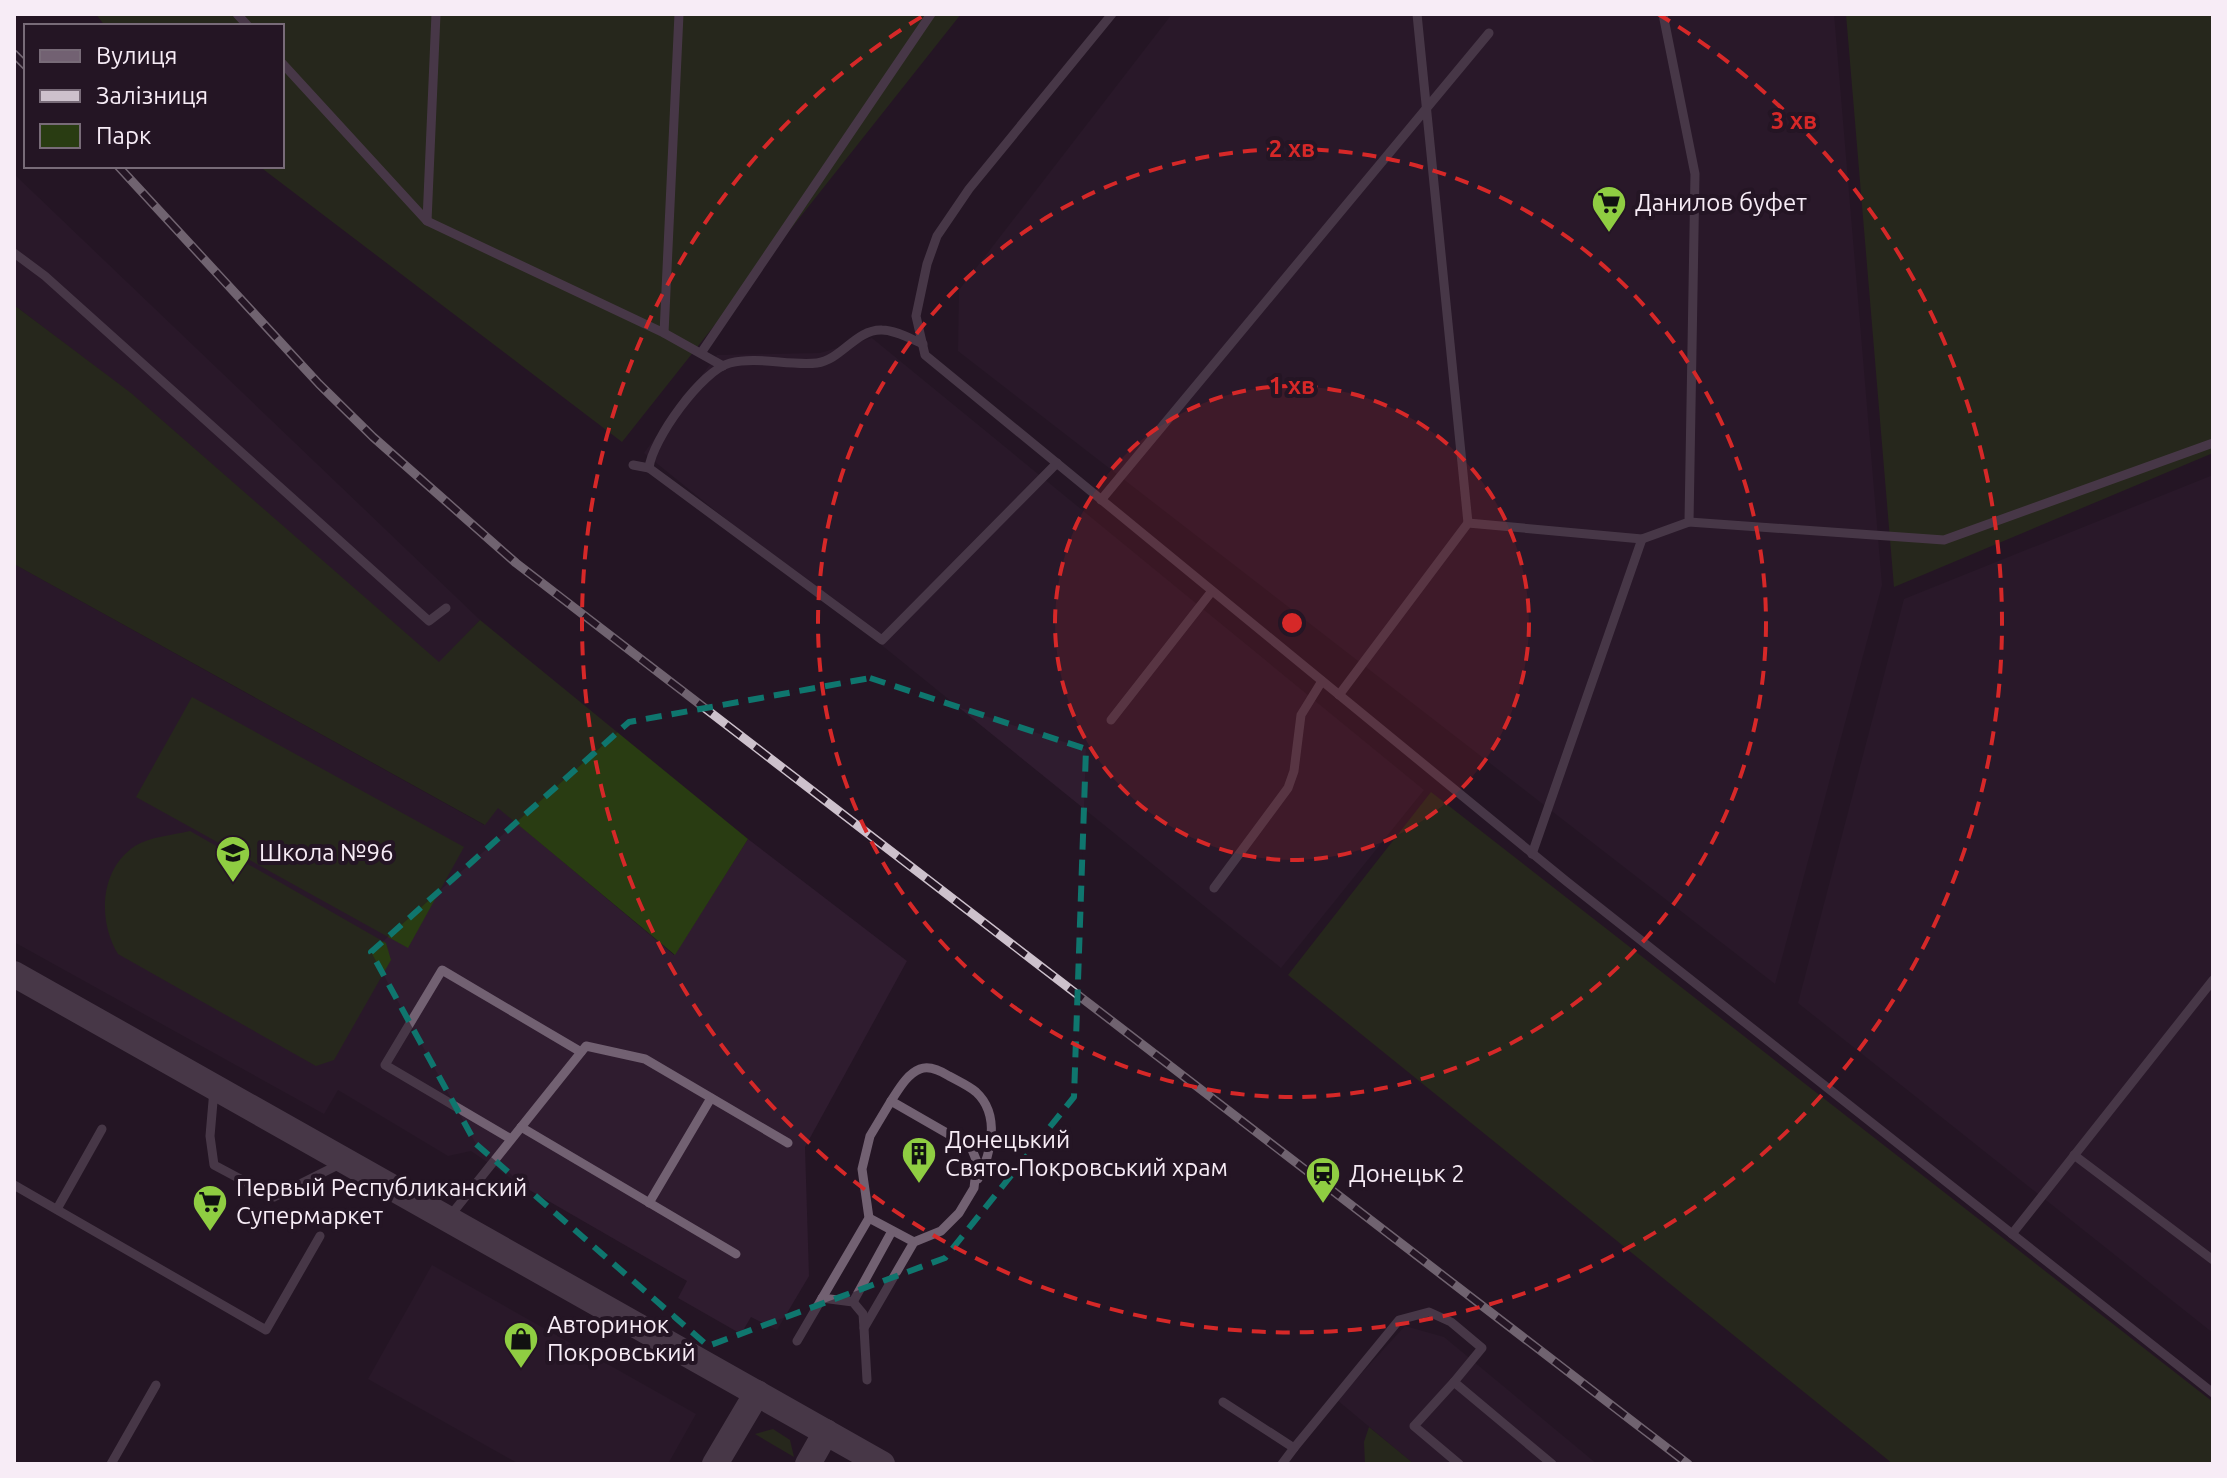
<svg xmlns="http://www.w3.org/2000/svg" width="2227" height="1478" font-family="Ubuntu,sans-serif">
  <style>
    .built { fill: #2f1c2f }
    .green { fill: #293c12 }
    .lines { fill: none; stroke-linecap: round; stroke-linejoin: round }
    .service { stroke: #726172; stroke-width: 9 }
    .secondary { stroke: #726172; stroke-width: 26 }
    .rail-casing { stroke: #cdc1cc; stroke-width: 9 }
    .rail { stroke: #241524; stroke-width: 6; stroke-dasharray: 18; stroke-linecap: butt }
    .marked { fill: none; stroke: #0f766e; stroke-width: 6; stroke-dasharray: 16 10; stroke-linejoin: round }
    .ring { fill: none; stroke: #d62828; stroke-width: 4; stroke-dasharray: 14 10 }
    .labels { text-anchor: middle; stroke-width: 8; stroke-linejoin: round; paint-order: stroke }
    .poi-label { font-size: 24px; fill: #f7ecf6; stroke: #241524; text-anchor: start }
    .centre { fill: #d62828; stroke: #241524; stroke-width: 4 }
    .ring-label { font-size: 24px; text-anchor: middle; font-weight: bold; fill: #d62828; stroke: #241524; stroke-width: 8; stroke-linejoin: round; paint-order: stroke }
  </style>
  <rect width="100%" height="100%" fill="#241524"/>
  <!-- built -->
  <g class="built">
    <polygon points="1172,14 1834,14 1882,585 1775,984 958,351 959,290"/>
    <polygon points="14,174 480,620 439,663 133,395 14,305"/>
    <polygon points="872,338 1424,790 1281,968 644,453 717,355 820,353"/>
    <polygon points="2213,475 2213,1333 1798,1003 1904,599"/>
    <polygon points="14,564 484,825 498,807 674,955 748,839 907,961 805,1147 809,1276 777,1330 751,1317 741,1334 678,1298 687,1281 519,1184 471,1151 448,1156 338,1090 324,1114 14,942"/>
    <polygon points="432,1265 696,1414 668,1464 519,1464 368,1379"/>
    <polygon points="1405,1326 1444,1337 1597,1464 1414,1464 1337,1400"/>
  </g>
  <!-- green -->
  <g class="green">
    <polygon points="96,14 961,14 622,442 259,166 282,166 282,26 105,26"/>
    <polygon points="1846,14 2213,14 2213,453 1894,587"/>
    <polygon points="14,305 131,393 439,662 480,620 748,839 675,955 498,808 485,825 14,564"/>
    <polygon points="192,697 464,847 408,948 136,797"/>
    <polygon points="1431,792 2213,1402 2213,1464 1893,1464 1288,975"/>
    <path d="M190 831 386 943 391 960 334 1060 316 1066 118 954C98 921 99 870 135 846 149 837 173 835 190 831Z"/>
    <polygon points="1369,1427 1414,1464 1365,1464 1364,1442"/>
    <polygon points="773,1429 790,1440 794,1457 755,1434"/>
  </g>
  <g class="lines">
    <!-- service -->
    <g class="service">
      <polyline points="237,14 248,26"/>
      <polyline points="1112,14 969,189 937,236 927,264 916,316 925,355 1566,881 2213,1393"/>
      <polyline points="1417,14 1468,523"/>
      <polyline points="282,63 427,221 664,333 723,366"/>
      <polyline points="427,221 436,14"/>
      <polyline points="14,253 45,276 429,621 446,608"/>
      <polyline points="664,333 679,14"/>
      <path d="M923 344C911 339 895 330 882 330 856 329 841 360 817 363 788 366 758 356 730 363 702 370 652 440 649 468L882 640 1057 463"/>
      <polyline points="701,353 931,14"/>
      <polyline points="633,465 649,468"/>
      <polyline points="1101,500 1489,33"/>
      <polyline points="1689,522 1944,540 2213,443"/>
      <polyline points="1339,695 1468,523 1642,539 1689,522 1695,174 1663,14"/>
      <polyline points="1111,720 1212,591"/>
      <polyline points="1532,854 1642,539"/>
      <polyline points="1214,888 1288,788 1294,771 1301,715 1322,681"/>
      <polyline points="214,1090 210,1136 214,1165 274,1197 340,1164"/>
      <path d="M891 1101C899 1089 907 1074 920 1069 930 1065 941 1071 949 1076 958 1081 969 1086 976 1092 1001 1115 991 1154 978 1179"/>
      <polyline points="521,1127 736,1254"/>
      <polyline points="511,1139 385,1065 442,970 581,1052"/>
      <polyline points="2074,1155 2213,1260"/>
      <polyline points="14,1185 266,1330 320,1236"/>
      <polyline points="649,1203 711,1098"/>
      <polyline points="57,1209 102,1129"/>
      <polyline points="450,1216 586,1046 645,1059 788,1143"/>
      <polyline points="869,1218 914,1242"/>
      <polyline points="2012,1234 2213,980"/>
      <polyline points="822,1298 853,1302 863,1314 864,1328"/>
      <polyline points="853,1302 892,1231"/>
      <polyline points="797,1341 869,1218 862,1169 870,1136 891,1101 971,1147 977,1162 974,1188 959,1213 941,1231 914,1242 864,1328 867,1380"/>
      <polyline points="1223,1402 1294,1448 1282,1464"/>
      <polyline points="1294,1448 1399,1320 1429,1312 1451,1322 1482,1348 1454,1382"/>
      <polyline points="111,1464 156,1385"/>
      <polyline points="1459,1464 1414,1426 1454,1382 1552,1464"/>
    </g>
    <!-- secondary -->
    <g class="secondary">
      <polyline points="14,974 882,1464"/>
      <polyline points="715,1464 757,1393"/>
      <polyline points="808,1464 826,1432"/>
    </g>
    <defs>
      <g id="rail">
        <polyline points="14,54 26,66"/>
        <polyline points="118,166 319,384 373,437 516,563 1688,1464"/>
      </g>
    </defs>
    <!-- rail casing -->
    <use href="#rail" class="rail-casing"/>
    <!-- rail -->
    <use href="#rail" class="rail"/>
  </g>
  <!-- marked area -->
  <path d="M0 0H2227V1478H0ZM870 678 1086 749 1074 1097 945 1258 708 1346 476 1144 371 952 629 722Z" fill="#241524" fill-opacity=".55" fill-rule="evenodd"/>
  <path class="marked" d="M870 678 1086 749 1074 1097 945 1258 708 1346 476 1144 371 952 629 722Z"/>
  <!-- distance rings -->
  <circle cx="1292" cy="623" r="237" fill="#d62828" fill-opacity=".12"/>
  <g class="ring">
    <circle cx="1292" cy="623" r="237"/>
    <circle cx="1292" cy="623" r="474"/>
    <path d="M1658 14A710 710 0 1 1 926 14"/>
  </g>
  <!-- icons -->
  <defs>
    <symbol id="supermarket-pin" viewBox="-11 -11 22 30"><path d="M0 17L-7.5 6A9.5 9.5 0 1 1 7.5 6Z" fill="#8fcd42" stroke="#241524"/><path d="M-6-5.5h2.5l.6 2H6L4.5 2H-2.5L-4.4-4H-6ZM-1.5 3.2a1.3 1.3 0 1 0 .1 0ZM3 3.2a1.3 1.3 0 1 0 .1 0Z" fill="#111"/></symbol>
    <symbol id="school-pin" viewBox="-11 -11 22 30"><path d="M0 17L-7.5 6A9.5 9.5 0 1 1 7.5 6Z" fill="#8fcd42" stroke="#241524"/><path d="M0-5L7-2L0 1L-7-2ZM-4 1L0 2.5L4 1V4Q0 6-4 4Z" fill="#111"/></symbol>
    <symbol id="building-pin" viewBox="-11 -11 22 30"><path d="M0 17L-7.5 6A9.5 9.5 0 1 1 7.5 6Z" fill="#8fcd42" stroke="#241524"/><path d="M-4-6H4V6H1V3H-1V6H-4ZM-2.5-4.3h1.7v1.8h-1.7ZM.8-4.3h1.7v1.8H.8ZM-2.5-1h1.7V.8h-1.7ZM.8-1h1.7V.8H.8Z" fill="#111"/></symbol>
    <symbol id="station-pin" viewBox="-11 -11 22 30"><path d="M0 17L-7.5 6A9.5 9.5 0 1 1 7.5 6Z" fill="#8fcd42" stroke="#241524"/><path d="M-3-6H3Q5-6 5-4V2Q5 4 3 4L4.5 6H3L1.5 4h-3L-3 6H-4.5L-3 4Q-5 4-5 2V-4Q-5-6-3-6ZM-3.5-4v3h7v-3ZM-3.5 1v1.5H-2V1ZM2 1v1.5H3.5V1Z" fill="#111"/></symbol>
    <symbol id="shop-pin" viewBox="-11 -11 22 30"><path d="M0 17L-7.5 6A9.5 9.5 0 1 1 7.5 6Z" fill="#8fcd42" stroke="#241524"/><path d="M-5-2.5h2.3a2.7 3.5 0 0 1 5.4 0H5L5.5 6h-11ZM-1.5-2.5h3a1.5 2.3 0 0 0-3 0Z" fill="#111"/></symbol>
  </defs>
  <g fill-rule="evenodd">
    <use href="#supermarket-pin" x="1589" y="183" width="40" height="54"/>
    <use href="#school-pin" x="213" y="833" width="40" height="54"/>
    <use href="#building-pin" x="899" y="1134" width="40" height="54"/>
    <use href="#station-pin" x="1303" y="1154" width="40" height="54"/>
    <use href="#supermarket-pin" x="190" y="1182" width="40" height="54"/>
    <use href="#shop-pin" x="501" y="1319" width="40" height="54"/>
  </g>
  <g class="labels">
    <!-- poi labels -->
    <g class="poi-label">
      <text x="1635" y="211">Данилов буфет</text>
      <text x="259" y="861">Школа №96</text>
      <text x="945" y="1148">Донецький<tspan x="945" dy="28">Свято-Покровський храм</tspan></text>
      <text x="1349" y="1182">Донецьк 2</text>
      <text x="236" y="1196">Первый Республиканский<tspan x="236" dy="28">Супермаркет</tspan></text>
      <text x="547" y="1333">Авторинок<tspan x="547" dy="28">Покровський</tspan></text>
    </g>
  </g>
  <circle cx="1292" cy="623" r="12" class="centre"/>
  <g class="ring-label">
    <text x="1794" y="129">3 хв</text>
    <text x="1292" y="157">2 хв</text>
    <text x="1292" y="394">1 хв</text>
  </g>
  <!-- border -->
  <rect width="2227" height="1478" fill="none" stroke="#f7ecf6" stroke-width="32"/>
  <!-- legend -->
  <rect x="24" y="24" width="260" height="144" fill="#241524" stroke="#786b78" stroke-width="2"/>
  <rect x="40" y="50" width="40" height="12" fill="#726172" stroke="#786b78" stroke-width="2"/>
  <text x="96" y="64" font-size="24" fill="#f7ecf6">Вулиця</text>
  <rect x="40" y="90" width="40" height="12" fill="#cdc1cc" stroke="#786b78" stroke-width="2"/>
  <text x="96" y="104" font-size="24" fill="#f7ecf6">Залізниця</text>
  <rect x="40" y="124" width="40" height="24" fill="#293c12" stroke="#786b78" stroke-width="2"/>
  <text x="96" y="144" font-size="24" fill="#f7ecf6">Парк</text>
</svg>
